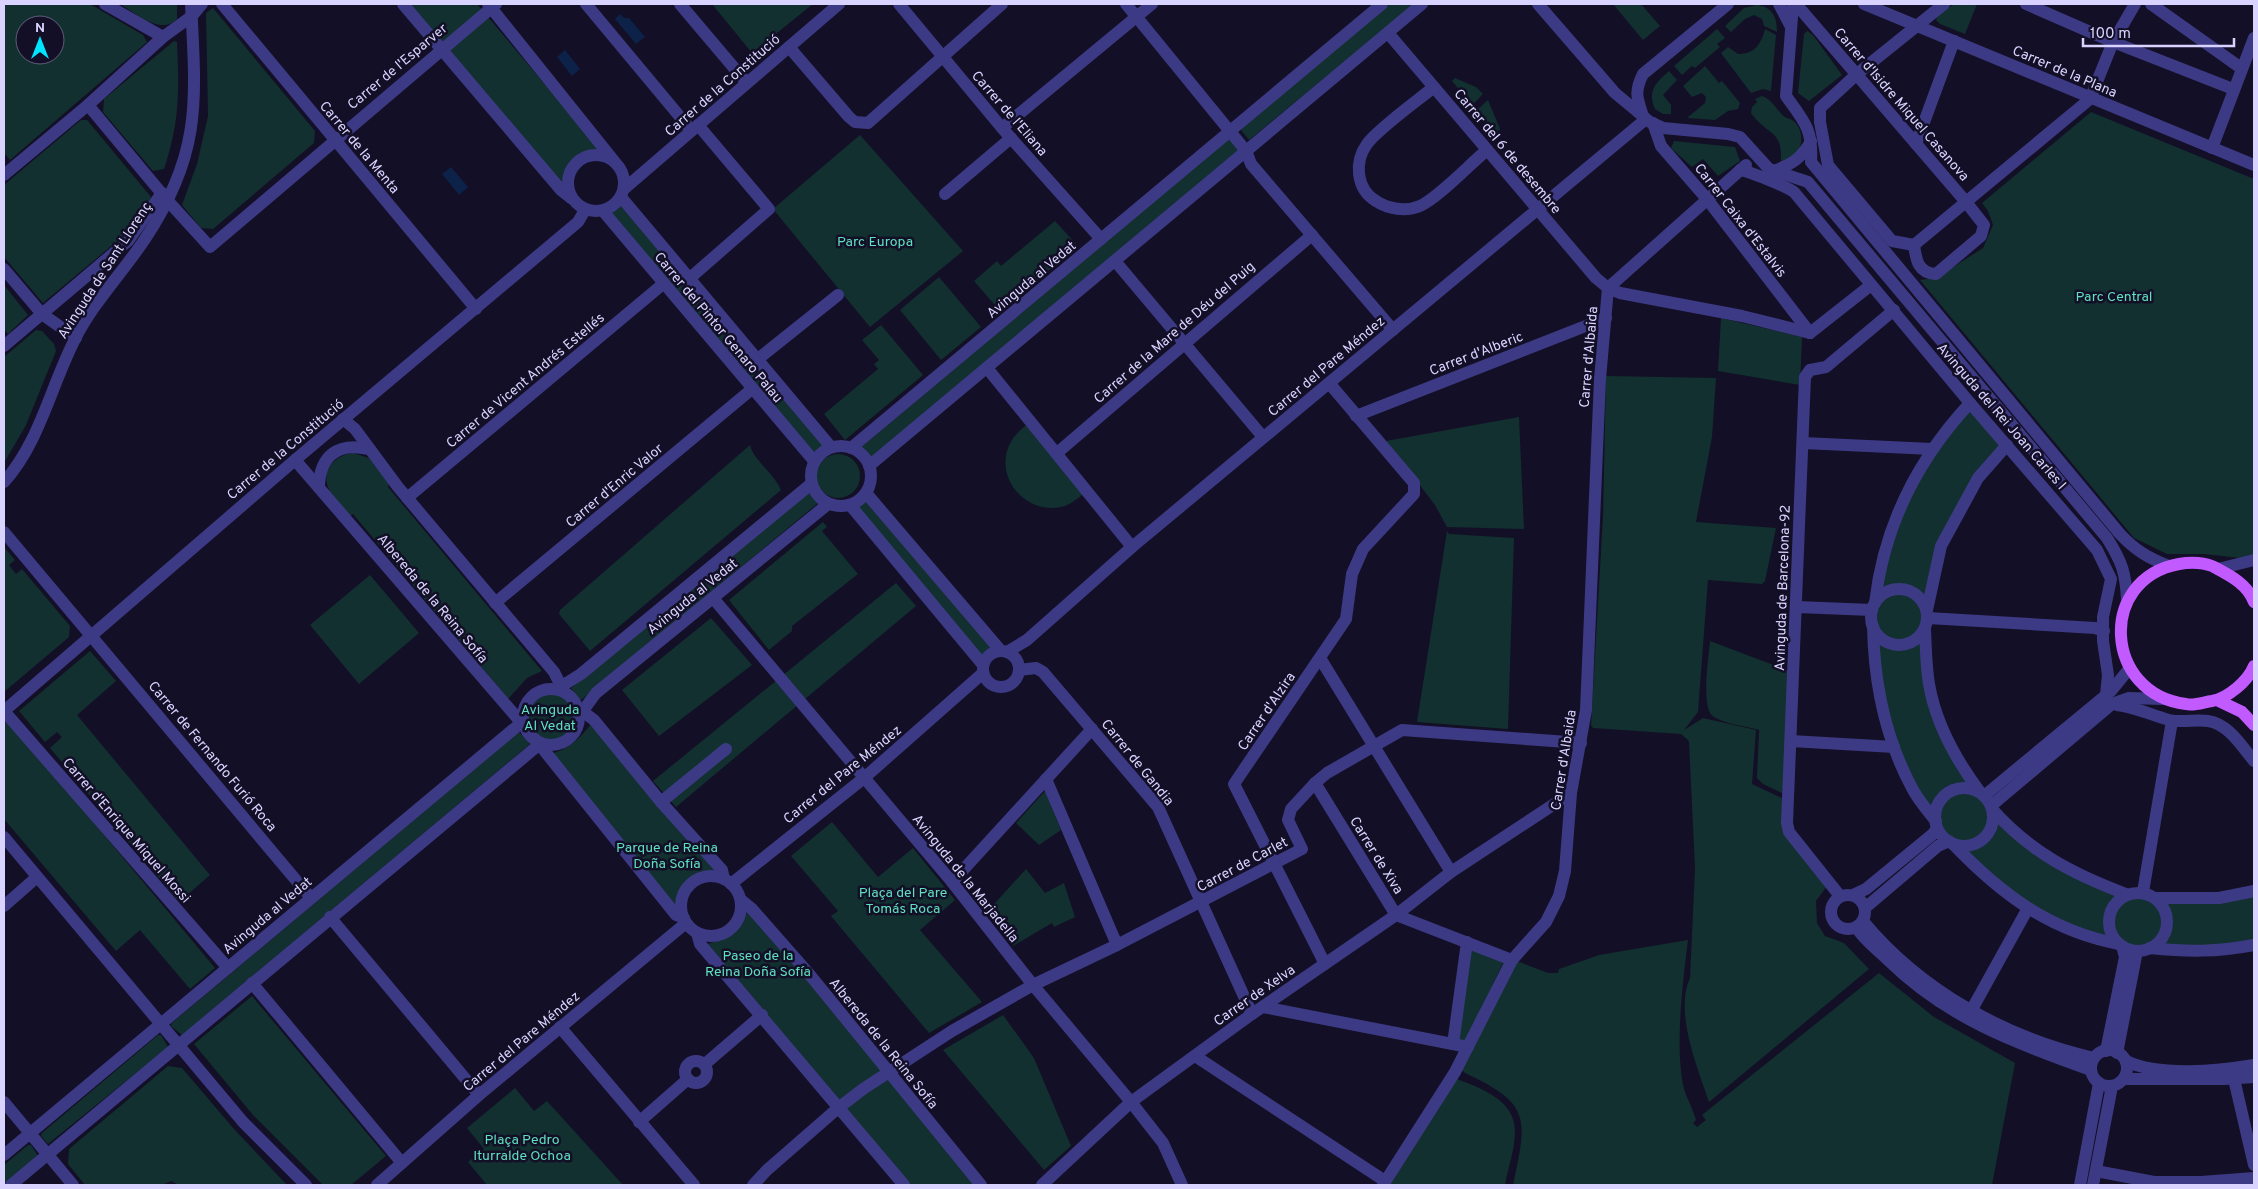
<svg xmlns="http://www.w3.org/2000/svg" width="2258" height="1189" font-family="Overpass,sans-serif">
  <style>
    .green { fill: #12302f; fill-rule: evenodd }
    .water { fill: #0c2248 }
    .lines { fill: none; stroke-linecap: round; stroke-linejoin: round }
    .minor { stroke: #3d3a85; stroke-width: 12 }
    .major { stroke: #c25bff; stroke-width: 12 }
    .labels { text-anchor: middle; stroke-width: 5; stroke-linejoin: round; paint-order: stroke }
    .street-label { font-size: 14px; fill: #d9d4ff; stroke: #130f26 }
    .park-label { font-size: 14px; fill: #5fe0c0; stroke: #130f26 }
  </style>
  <rect width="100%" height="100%" fill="#130f26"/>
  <!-- green -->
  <g class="green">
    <path d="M4 4H90L143 35 147 42 10 160 4 153ZM25 25H55V55H25Z"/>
    <path d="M120 4H177V19C161 36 135 13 120 4Z"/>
    <path d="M409 4H477L603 153C580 150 563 164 562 188Z"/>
    <polygon points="712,4 813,4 752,53"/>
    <polygon points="1390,4 1414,4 1249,140 1241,130 1245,125"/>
    <polygon points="1613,4 1641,4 1660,26 1643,40"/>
    <polygon points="1954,4 1977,4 1965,34 1940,24 1936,20 1938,15"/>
    <path d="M1757 5C1772 7 1777 16 1777 32L1764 26 1762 19 1754 15 1745 19 1731 32 1725 26 1744 8Z"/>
    <polygon points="213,8 315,131 314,143 213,229 201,228 182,205 197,164 208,116 206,13"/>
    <polygon points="1717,29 1725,38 1717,44 1720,47 1695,68 1692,66 1682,75 1674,66"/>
    <path d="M1765 29 1776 35 1771 91 1763 89 1751 93 1721 53 1728 47 1738 54C1755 54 1761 44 1765 29Z"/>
    <polygon points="1807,31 1813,35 1842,75 1809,101 1798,93 1804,34"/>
    <path d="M174 41 177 42C179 92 180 120 164 169L153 171 103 112 104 99Z"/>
    <polygon points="1705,66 1719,83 1722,81 1740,103 1738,109 1728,111 1715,120 1687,118 1705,103 1706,97 1702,93 1692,97 1683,86"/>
    <path d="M1669 71 1677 80 1663 95 1671 105V114H1663L1655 109C1647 90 1656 83 1669 71Z"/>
    <polygon points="1455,78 1476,87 1483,94 1472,105 1452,81"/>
    <path d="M1762 96C1773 100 1776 110 1785 117 1789 120 1788 117 1792 120 1802 126 1804 142 1798 152 1794 157 1787 159 1781 161 1782 128 1768 137 1751 113L1752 107 1757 102 1755 99Z"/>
    <polygon points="1488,100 1500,129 1495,135 1477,110"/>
    <polygon points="2091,112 2254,179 2254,554 2241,558 2204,554 2167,554 2134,538 1920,280 1936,278 1983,248 1993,225 1988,211 1982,203"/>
    <polygon points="81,120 87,120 151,197 150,200 122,237 43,303 4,257 4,185"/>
    <polygon points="860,135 963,251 870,327 773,209"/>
    <polygon points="1229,139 1238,150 869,460 867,459 859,449"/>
    <polygon points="1674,141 1735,147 1740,161 1718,176 1703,159 1692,167 1671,148"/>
    <polygon points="621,197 831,447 822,452 814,461 603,211 617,203"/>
    <polygon points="1055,221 1078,246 1000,311 974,281 997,261 1001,266"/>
    <polygon points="939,277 981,327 941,360 900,310"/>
    <polygon points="4,285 28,315 8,334 4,329"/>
    <polygon points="1721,318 1802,337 1800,385 1718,371"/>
    <polygon points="881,325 923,375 845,440 824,414 878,369 874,364 879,360 862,340"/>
    <polygon points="36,330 42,331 54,344 56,351 26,425 4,463 4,357"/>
    <path d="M1606 376 1716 378 1712 437 1696 522 1776 528 1765 581 1762 584 1708 580 1698 712 1684 730 1703 718 1756 730 1752 784 1784 799 1783 827 1827 886 1816 901 1817 923 1825 936 1844 943 1869 969 1709 1102C1698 1069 1674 1012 1690 978L1695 869 1689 741 1681 734 1593 728 1591 725 1603 517Z"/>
    <polygon points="1968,404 2007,445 1949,529 1925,630 1929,683 1957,762 2036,851 2126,894 2143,892 2155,898 2254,890 2254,944 2150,948 2137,951 2039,916 1937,828 1938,809 1936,821 1894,747 1873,626 1872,610 1899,509"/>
    <polygon points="1519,417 1524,529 1447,527 1435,505 1386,441"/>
    <path d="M1031 421 1087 491C1079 497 1071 505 1061 507 1024 515 991 474 1012 440 1016 433 1024 427 1031 421Z"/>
    <path d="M750 445C753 460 774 473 781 490L590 651 559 614 560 610Z"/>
    <path d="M353 453 369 458 389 483 388 487 542 671 527 678 508 699 353 514 350 516C343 508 331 498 328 487 321 469 336 455 353 453Z"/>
    <circle cx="838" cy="476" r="22"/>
    <polygon points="807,490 818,503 580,701 571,688"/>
    <polygon points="866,493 1001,651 992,653 983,665 850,505"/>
    <polygon points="823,522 827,527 822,531 858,574 792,626 792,631 769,650 729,600"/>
    <polygon points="1447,531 1449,534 1514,538 1508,729 1417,722"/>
    <polygon points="4,547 15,560 9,565 16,574 22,569 70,626 69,637 4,692"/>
    <polygon points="370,575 419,633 359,684 310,625"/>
    <polygon points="896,583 916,606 676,807 653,781"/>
    <polygon points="711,618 752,665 659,736 622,690"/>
    <path d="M1710 641 1789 671 1784 794 1763 784 1757 778 1759 730C1745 726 1726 724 1714 717 1700 710 1709 656 1710 641Z"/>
    <polygon points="90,651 116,681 77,715 210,875 179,902 50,748 62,737 57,732 45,742 19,711"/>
    <circle cx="550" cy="717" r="23"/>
    <polygon points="8,720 215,968 190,989 140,930 116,951 4,819 4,724"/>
    <path d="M594 720 725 874 702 875 683 888 676 915 546 755C569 750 580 739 594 720Z"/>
    <polygon points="519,732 530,744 182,1035 171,1026 172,1023"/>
    <polygon points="1045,791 1061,830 1039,845 1016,823"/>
    <polygon points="832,822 878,877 913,848 955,900 920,930 982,1002 929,1033 831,916 838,911 791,856"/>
    <polygon points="1026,869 1045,893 1064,883 1075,917 1054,927 1052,923 1013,946 986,913"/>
    <path d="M752 904 977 1185H908L702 946C730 937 738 930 752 904Z"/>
    <path d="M1688 940C1683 981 1673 1057 1686 1095 1690 1103 1693 1111 1696 1120L1693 1123 1697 1127 1706 1120 1702 1115 1879 973 1934 1017 2015 1063 1992 1185H1513C1527 1119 1532 1104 1465 1073L1462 1070 1517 961 1548 973H1558L1559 969 1599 955Z"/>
    <polygon points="1472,947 1505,959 1464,1044 1457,1042"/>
    <polygon points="252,996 386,1156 351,1185 323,1185 253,1115 194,1044"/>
    <polygon points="1003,1015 1034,1058 1071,1146 1044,1170 943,1050"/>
    <polygon points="158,1035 161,1035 168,1047 48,1144 41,1136 42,1133"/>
    <polygon points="168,1066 182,1068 234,1129 287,1185 179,1185 171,1181 162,1185 85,1185 68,1164 69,1149"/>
    <path d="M1454 1078C1478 1087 1515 1099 1515 1131 1515 1149 1508 1168 1505 1185H1390Z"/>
    <polygon points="515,1088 534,1111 547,1101 623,1185 487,1185 468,1162 484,1149 467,1128"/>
    <polygon points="28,1145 31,1145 38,1156 4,1184 4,1165"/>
  </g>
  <!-- water -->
  <g class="water">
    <polygon points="620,14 624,18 629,18 645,37 636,44 615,19"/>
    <polygon points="565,50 580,69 572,76 557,57"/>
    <polygon points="451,167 468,187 459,195 442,174"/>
  </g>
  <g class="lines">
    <!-- minor -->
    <g class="minor">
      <polyline points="105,4 163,37"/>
      <polyline points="222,4 476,309"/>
      <polyline points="403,4 561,190 571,198"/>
      <polyline points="488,4 614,161"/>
      <polyline points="586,4 691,130"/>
      <polyline points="680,4 746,82"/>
      <polyline points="899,4 1002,128 1101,239"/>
      <polyline points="1126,4 1246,151 1251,164 1393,330"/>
      <path d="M1538 4 1615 93 1650 122 1663 128 1728 134 1740 137 1769 169 1808 182 2107 538C2122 562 2126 573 2127 601"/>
      <polyline points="1779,4 1790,25"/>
      <path d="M1793 4 1786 96C1804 121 1813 129 1811 162L2120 534C2135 550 2148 558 2169 566"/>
      <path d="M1796 4 1966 202 1984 225 1981 236 1936 274C1918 273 1916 260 1914 245"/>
      <polyline points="1864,4 2254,165"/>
      <polyline points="2026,4 2113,42 2233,89"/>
      <polyline points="2151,4 2241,68"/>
      <polyline points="1388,33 1596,278 1608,288 1620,293 1742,316 1810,333"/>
      <polyline points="789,47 849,117 855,122 868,123 1002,4"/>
      <path d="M1434 87C1417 101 1379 128 1367 144 1354 162 1356 189 1376 201 1388 209 1406 212 1420 206 1438 198 1470 164 1487 150"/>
      <polyline points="88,105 168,201 210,247 496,4"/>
      <path d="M1643 116C1637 98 1634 92 1643 74L1728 4"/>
      <polyline points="1653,123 1661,146 1707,199 1810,333"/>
      <polyline points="1002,128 1152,4"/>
      <polyline points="1916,144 1954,41"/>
      <polyline points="2212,148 2254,38"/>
      <circle cx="596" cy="183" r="28"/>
      <path d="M1740 170C1748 171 1786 186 1794 192L1970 403 2097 550 2111 579 2103 617V641L2108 675 2106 695"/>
      <path d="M1774 171C1792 164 1802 158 1811 141"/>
      <polyline points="4,175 88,105 163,37 192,16 202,4"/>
      <polyline points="624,189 839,4"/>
      <polyline points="945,194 1011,138"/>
      <polyline points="621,197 831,447"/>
      <polyline points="603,211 814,461"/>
      <polyline points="1914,245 1892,241 1828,165 1820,122 1820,108 1857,74 1944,4"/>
      <polyline points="1914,245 2090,99 2113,42 2135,4"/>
      <polyline points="1115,261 1263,437"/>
      <polyline points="4,269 42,314 76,338"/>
      <polyline points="690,278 769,209 698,125"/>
      <polyline points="1608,288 1746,165"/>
      <polyline points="1810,333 1871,285"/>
      <polyline points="4,346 128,241 162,193"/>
      <polyline points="758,359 838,295"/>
      <polyline points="987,368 1132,547"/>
      <polyline points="1356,416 1606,318"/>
      <polyline points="343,419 355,429 398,487 554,672 564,692"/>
      <polyline points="1803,443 1932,449"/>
      <circle cx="841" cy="476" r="30"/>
      <polyline points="851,448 1382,4"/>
      <polyline points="1057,453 1312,235"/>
      <polyline points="295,460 525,727"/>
      <polyline points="869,466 1422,4"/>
      <path d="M4 482C40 442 51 385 76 337 94 302 123 272 145 239 202 153 196 101 191 4"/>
      <path d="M319 486C320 456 338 442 368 449"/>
      <polyline points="866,493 1001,651"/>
      <polyline points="407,498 663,284"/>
      <polyline points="850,505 983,665"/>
      <polyline points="4,532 311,898"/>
      <polyline points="2218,569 2254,560"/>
      <circle cx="1899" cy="617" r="28"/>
      <polyline points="713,598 952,882 1033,985 1131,1102 1163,1143 1182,1185"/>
      <polyline points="495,603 752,389"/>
      <path d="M1875 603C1884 525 1917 460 1970 403"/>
      <polyline points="1797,607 1872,610"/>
      <polyline points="1927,610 1941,546 1978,478 2007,445"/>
      <polyline points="1928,618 2095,628 2104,631"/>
      <path d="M1873 626C1874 682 1885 737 1911 786 1917 799 1927 810 1936 821"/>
      <path d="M1925 630C1926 648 1926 667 1929 684 1936 725 1956 760 1980 792"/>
      <circle cx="1001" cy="669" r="18"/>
      <polyline points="1007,652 1027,640 1132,547 1646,119"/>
      <polyline points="1320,658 1451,872"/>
      <polyline points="1019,670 1036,668 1043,672 1158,807 1252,1014"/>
      <polyline points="557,689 581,674 811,484"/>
      <circle cx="551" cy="717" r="28"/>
      <path d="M2117 705C2135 707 2151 715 2169 720 2182 723 2196 719 2208 721 2229 724 2242 747 2254 761"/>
      <polyline points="578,708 594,720 661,802 722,870 724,879"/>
      <polyline points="4,711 295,460 578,222 585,210"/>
      <polyline points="4,711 228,968"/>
      <polyline points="579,716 596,693 828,504"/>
      <polyline points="535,739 676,915 684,918"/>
      <polyline points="1791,741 1894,747"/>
      <polyline points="1046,779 1117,945"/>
      <polyline points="1315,783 1396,915 1512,960"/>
      <circle cx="1964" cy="817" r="29"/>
      <polyline points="1984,796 2111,691 2129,669"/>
      <polyline points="661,802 726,749"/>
      <polyline points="1991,806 2112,704 2129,698 2163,699"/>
      <path d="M1992 809C2030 852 2073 874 2126 894"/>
      <polyline points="4,837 243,1122 306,1185"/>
      <path d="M1953 844C2001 894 2050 931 2119 944"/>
      <circle cx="711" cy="906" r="30"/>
      <polyline points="952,882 1092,729"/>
      <polyline points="731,884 864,778 983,673"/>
      <polyline points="2143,892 2172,721"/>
      <circle cx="2138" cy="922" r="29"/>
      <circle cx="1848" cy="912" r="17"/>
      <polyline points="1853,895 1866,889 1933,834 1937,828"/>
      <polyline points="1840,896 1789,832 1787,823 1805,377 1810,370 1826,367 1894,310"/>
      <polyline points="2155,898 2219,898 2254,891"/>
      <polyline points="741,900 752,909 810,975 981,1185"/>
      <polyline points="4,906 37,877"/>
      <polyline points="1865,908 1938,846 1949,841"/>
      <polyline points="330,917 479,1095"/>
      <path d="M1863 921C1921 991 2006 1038 2094 1058"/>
      <path d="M1856 927C1864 940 1877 949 1888 960 1947 1018 2015 1043 2091 1070"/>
      <polyline points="697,933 700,944 904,1185"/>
      <path d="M2150 948C2189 952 2216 952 2254 945"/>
      <polyline points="1325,964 1234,784 1346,619 1352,574 1363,549 1414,494 1414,483 1329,383"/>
      <polyline points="252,983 402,1163"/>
      <polyline points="1263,1007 1468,1047"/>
      <polyline points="1971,1011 2027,910"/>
      <polyline points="560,1027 694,1185"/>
      <polyline points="1453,1044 1467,942"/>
      <circle cx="2109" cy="1068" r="18"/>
      <polyline points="2106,1051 2125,957 2122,946"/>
      <polyline points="2117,1053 2137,951"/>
      <polyline points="1195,1056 1385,1181"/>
      <circle cx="696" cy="1072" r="11"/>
      <path d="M2126 1061C2159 1077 2218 1071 2254 1065"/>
      <polyline points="705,1064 762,1015"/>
      <polyline points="2124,1079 2224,1079 2254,1077"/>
      <polyline points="2234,1079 2254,1165"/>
      <polyline points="4,1102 73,1185"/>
      <polyline points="639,1122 688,1079"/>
      <polyline points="4,1155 521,723 523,718"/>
      <polyline points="2096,1171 2154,1182 2201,1182 2254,1178"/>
      <polyline points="11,1185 541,743"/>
      <polyline points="377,1185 479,1095 686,923"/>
      <polyline points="753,1185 767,1170 837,1109 863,1089 952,1031 1033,985 1117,945 1302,849 1288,820 1291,809 1315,783 1327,773 1402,730 1581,743"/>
      <polyline points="1042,1185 1131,1102 1252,1014 1396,915 1451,872 1571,793"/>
      <polyline points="1383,1185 1455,1072 1512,960 1546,922 1559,896 1565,871 1571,793 1586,710 1600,379 1608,288"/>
      <polyline points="2080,1185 2099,1083"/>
      <polyline points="2093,1185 2112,1086"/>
    </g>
    <!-- major -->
    <g class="major">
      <path d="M2254 602C2248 585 2231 576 2216 568 2206 562 2190 562 2179 564 2097 579 2104 694 2186 704 2194 706 2204 702 2212 701 2228 698 2248 681 2254 666"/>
      <polyline points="2217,700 2242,712 2254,725"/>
    </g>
  </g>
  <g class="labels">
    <!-- street labels -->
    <g class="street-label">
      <text transform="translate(397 66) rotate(-40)" y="5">Carrer de l'Esparver</text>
      <text transform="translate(2065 71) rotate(23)" y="5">Carrer de la Plana</text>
      <text transform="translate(722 85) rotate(-41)" y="5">Carrer de la Constitució</text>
      <text transform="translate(1902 104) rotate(49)" y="5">Carrer d'Isidre Miquel Casanova</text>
      <text transform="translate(1010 113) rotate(49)" y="5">Carrer de l'Eliana</text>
      <text transform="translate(360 147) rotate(50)" y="5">Carrer de la Menta</text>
      <text transform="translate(1508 151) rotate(50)" y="5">Carrer del 6 de desembre</text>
      <text transform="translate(1741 220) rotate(52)" y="5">Carrer Caixa d'Estalvis</text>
      <text transform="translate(104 270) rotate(-57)" y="5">Avinguda de Sant Llorenç</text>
      <text transform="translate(1031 279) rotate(-40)" y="5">Avinguda al Vedat</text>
      <text transform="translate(719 327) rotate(50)" y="5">Carrer del Pintor Genaro Palau</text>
      <text transform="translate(1174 332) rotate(-41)" y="5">Carrer de la Mare de Déu del Puig</text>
      <text transform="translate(1476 353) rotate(-21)" y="5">Carrer d'Alberic</text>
      <text transform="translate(1588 357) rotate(-85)" y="5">Carrer d'Albaida</text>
      <text transform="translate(1326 366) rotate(-40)" y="5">Carrer del Pare Méndez</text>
      <text transform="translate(525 380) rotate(-40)" y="5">Carrer de Vicent Andrés Estellés</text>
      <text transform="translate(2002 416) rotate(49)" y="5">Avinguda del Rei Joan Carles I</text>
      <text transform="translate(285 449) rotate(-40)" y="5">Carrer de la Constitució</text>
      <text transform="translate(614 485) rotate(-40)" y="5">Carrer d'Enric Valor</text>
      <text transform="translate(1782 588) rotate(-88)" y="5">Avinguda de Barcelona-92</text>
      <text transform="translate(692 596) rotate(-39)" y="5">Avinguda al Vedat</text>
      <text transform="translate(433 598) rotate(50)" y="5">Albereda de la Reina Sofía</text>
      <text transform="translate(1266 711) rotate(-56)" y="5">Carrer d'Alzira</text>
      <text transform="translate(213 756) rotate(50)" y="5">Carrer de Fernando Furió Roca</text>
      <text transform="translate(1563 760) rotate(-81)" y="5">Carrer d'Albaida</text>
      <text transform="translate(1138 762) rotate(51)" y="5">Carrer de Gandia</text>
      <text transform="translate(842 774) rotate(-39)" y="5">Carrer del Pare Méndez</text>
      <text transform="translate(127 830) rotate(49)" y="5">Carrer d'Enrique Miquel Mossi</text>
      <text transform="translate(1377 855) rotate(58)" y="5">Carrer de Xiva</text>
      <text transform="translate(1242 864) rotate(-28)" y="5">Carrer de Carlet</text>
      <text transform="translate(966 878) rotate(51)" y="5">Avinguda de la Marjadella</text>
      <text transform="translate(267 915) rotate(-40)" y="5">Avinguda al Vedat</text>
      <text transform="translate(1254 995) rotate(-35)" y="5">Carrer de Xelva</text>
      <text transform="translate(521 1041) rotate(-40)" y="5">Carrer del Pare Méndez</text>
      <text transform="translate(884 1043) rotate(51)" y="5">Albereda de la Reina Sofía</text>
    </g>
    <!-- park labels -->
    <g class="park-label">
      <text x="875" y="246">Parc Europa</text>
      <text x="2114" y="301">Parc Central</text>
      <text x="550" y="714">Avinguda<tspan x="550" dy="16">Al Vedat</tspan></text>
      <text x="667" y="852">Parque de Reina<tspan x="667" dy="16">Doña Sofía</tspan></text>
      <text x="903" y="897">Plaça del Pare<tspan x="903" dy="16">Tomás Roca</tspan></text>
      <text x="758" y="960">Paseo de la<tspan x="758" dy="16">Reina Doña Sofía</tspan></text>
      <text x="522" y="1144">Plaça Pedro<tspan x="522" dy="16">Iturralde Ochoa</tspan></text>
    </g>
  </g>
  <!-- border -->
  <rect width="2258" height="1189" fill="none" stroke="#d9d4ff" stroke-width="10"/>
  <!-- north arrow -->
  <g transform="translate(40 40)"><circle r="24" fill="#130f26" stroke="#625e7d"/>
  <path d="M0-4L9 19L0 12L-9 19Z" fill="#00e5ff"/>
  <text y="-8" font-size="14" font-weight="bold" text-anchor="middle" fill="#d9d4ff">N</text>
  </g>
  <!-- scale -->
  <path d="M2083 38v8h151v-8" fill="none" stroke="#d9d4ff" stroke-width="2.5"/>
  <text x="2090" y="38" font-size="15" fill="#d9d4ff" stroke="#130f26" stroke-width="4" paint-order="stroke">100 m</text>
</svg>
